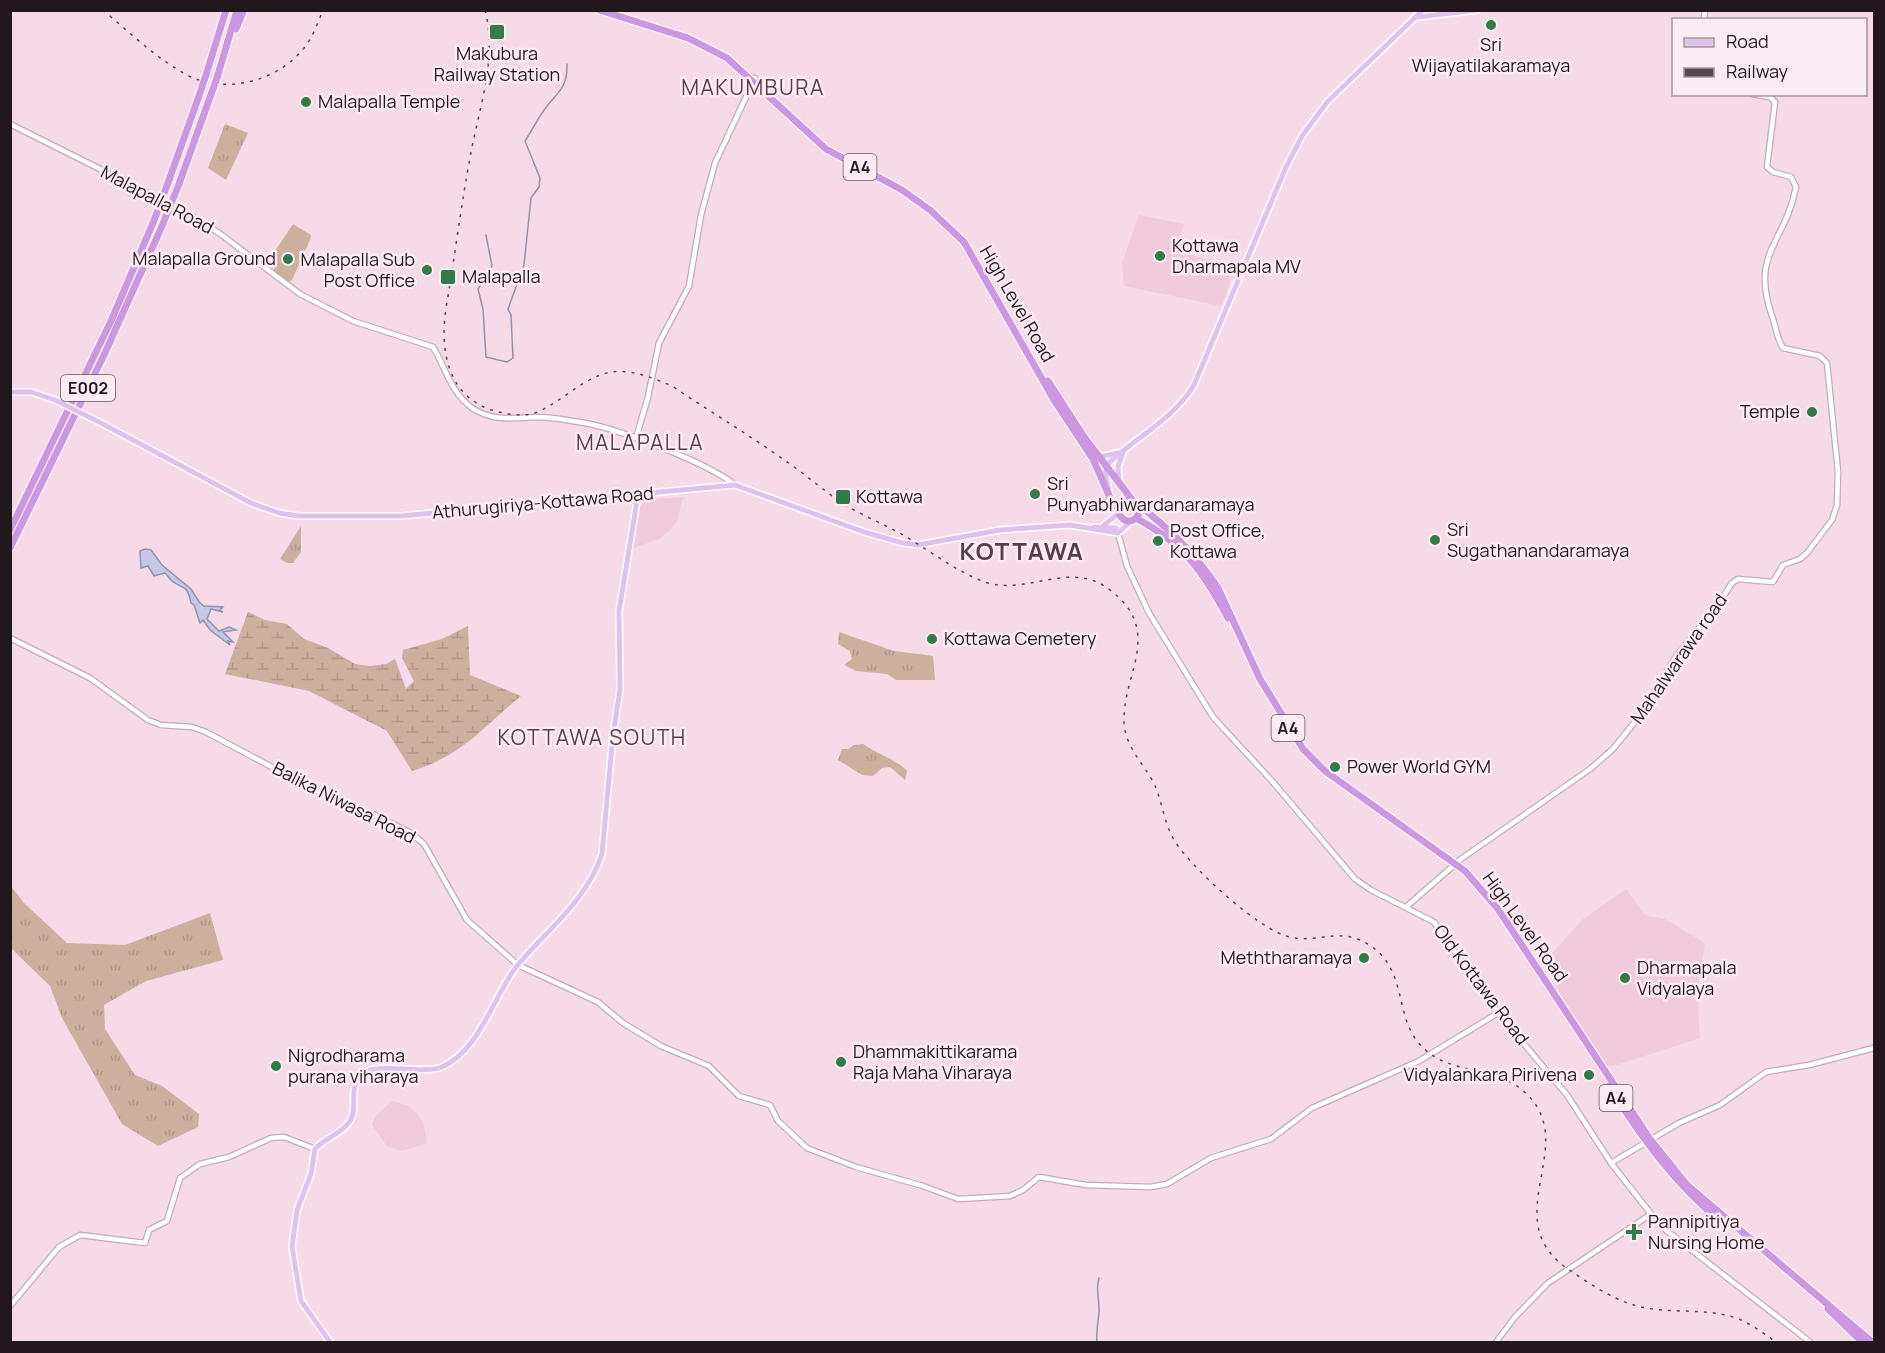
<svg xmlns="http://www.w3.org/2000/svg" width="1885" height="1353" font-family="Manrope,sans-serif">
  <style>
    .built { fill: #efcbdc }
    .grass { fill: url(#grass-tufts) }
    .wetland { fill: url(#wetland-marsh) }
    .pitch { fill: #ccaf9d }
    .water { fill: #c5c7e6; stroke: #9492a9; stroke-width: 1.5 }
    .lines { fill: none; stroke-linecap: round; stroke-linejoin: round }
    .stream { stroke: #9492a9; stroke-width: 1.5 }
    .minor-casing { stroke: #c6abb7; stroke-width: 7 }
    .major-casing { stroke: #fff; stroke-width: 8 }
    .highway-casing { stroke: #fff; stroke-width: 9 }
    .minor { stroke: #fff; stroke-width: 4.5 }
    .major { stroke: #e0c1ec; stroke-width: 5 }
    .highway { stroke: #cb97e0; stroke-width: 7 }
    .rail { stroke: #574850; stroke-width: 1.5; stroke-dasharray: 3 6; stroke-linecap: butt }
    .major-bridge-casing { stroke: #fff; stroke-width: 8; stroke-linecap: butt }
    .highway-bridge-casing { stroke: #fff; stroke-width: 9; stroke-linecap: butt }
    .major-bridge { stroke: #e0c1ec; stroke-width: 5 }
    .highway-bridge { stroke: #cb97e0; stroke-width: 7 }
    .poi-dot { fill: #307b49; stroke: #fdebf3; stroke-width: 2 }
    .labels { text-anchor: middle; stroke-width: 5; stroke-linejoin: round; paint-order: stroke }
    .shield { fill: #fdebf3; stroke: #63575c; stroke-width: 1.5 }
    .shield-label { font-size: 16px; font-weight: bold; fill: #21171c }
    .poi-label { font-size: 18px; fill: #21171c; stroke: #fdebf3; text-anchor: start }
    .street-label { font-size: 18px; fill: #21171c; stroke: #fdebf3 }
    .quarter-label { font-size: 21px; letter-spacing: 1.5px; fill: #563f4a; stroke: #fdebf3 }
    .district-label { font-size: 24px; font-weight: bold; letter-spacing: 1.5px; fill: #563f4a; stroke: #fdebf3 }
  </style>
  <defs>
    <pattern id="grass-tufts" width="24" height="20" patternUnits="userSpaceOnUse" patternTransform="scale(1.5)"><rect width="24" height="20" fill="#ccaf9d"/><path d="M3 7l-1-3M5 7V3M7 7l1-3M15 17l-1-3M17 17v-4M19 17l1-3" fill="none" stroke="#af9687"/></pattern>
    <pattern id="wetland-marsh" width="20" height="14" patternUnits="userSpaceOnUse" patternTransform="scale(1.5)"><rect width="20" height="14" fill="#ccaf9d"/><path d="M1 5h8M5 5V1M11 12h8M15 12V8" fill="none" stroke="#af9687"/></pattern>
  </defs>
  <rect width="100%" height="100%" fill="#f7dae7"/>
  <!-- built -->
  <g class="built">
    <polygon points="1139,215 1184,224 1175,251 1215,261 1215,269 1229,272 1230,284 1221,306 1124,286 1122,263"/>
    <polygon points="683,497 677,522 668,532 659,539 631,549 639,500"/>
    <polygon points="1626,889 1645,915 1665,919 1705,943 1697,992 1700,1038 1617,1065 1607,1066 1578,1025 1543,963 1582,920"/>
    <polygon points="392,1101 409,1106 418,1115 424,1125 427,1143 402,1151 387,1146 372,1125 375,1117"/>
  </g>
  <!-- grass -->
  <g class="grass">
    <polygon points="225,124 248,133 226,180 208,168"/>
    <polygon points="301,526 301,552 293,563 287,563 280,559"/>
    <polygon points="839,632 894,651 933,656 935,680 896,680 887,674 856,671 844,665 852,659 850,651 838,644"/>
    <path d="M863 744C874 752 902 763 907 771L905 780 890 767 882 768 873 776 862 775 838 760 842 749H848L854 745Z"/>
    <polygon points="10,885 24,903 67,943 125,945 210,913 223,960 146,981 104,1005 105,1029 135,1075 162,1086 199,1114 198,1127 158,1146 122,1124 62,1018 50,986 11,948"/>
  </g>
  <!-- wetland -->
  <path class="wetland" d="M248 612 265 620 287 624 304 639 328 648 355 664 370 666 386 664 395 659 406 689 414 681 402 658 403 650 442 639 468 626 470 675 521 696C482 728 462 756 412 771L387 731 309 691 225 674Z"/>
  <!-- pitch -->
  <polygon class="pitch" points="293,224 311,235 310,240 292,280 289,282 274,272 275,251"/>
  <!-- water -->
  <path class="water" d="M145 549 151 550 162 565 191 589 200 603 204 606 223 607 220 610 223 612 211 609 207 619 219 631 229 627 236 630 223 632 233 642 228 641 230 645 210 630 203 620 200 623 194 605 191 603C187 583 183 590 172 581 169 579 168 575 165 573L154 576 148 566 141 568 140 551Z"/>
  <g class="lines">
    <!-- stream -->
    <g class="stream">
      <path d="M486 235 492 266 478 289 483 309 486 357 507 362 513 358 511 315 508 309 524 265 531 198 539 187 540 178 525 141C531 132 536 122 542 113 554 94 568 91 567 64"/>
      <path d="M1097 1342C1096 1331 1098 1323 1099 1313 1100 1300 1095 1291 1099 1278"/>
    </g>
    <defs>
      <g id="minor">
        <polyline points="1704,20 1705,10"/>
        <path d="M10 124 182 210 219 233 300 294 353 321 433 347C447 370 449 390 472 408 493 422 515 418 538 417 551 417 566 420 579 422 615 427 708 463 735 485"/>
        <polyline points="636,438 648,397 659,343 689,286 701,215 715,163 755,78"/>
        <polyline points="1118,533 1127,566 1149,613 1213,717 1272,781 1355,879 1371,890 1434,922 1498,1013 1567,1095 1611,1163 1651,1214 1667,1231 1810,1342"/>
        <polyline points="10,638 90,678 148,720 161,725 192,727 206,732 345,806 373,814 411,833 424,844 467,920 518,965 598,1002 623,1023 661,1046 709,1066 739,1096 770,1105 778,1121 807,1148 856,1167 923,1186 958,1199 1010,1196 1023,1190 1039,1177 1086,1185 1151,1187 1167,1184 1211,1158 1271,1139 1312,1108 1419,1061 1498,1013"/>
        <path d="M1406 907 1461 859 1590 769 1613 749 1638 718 1675 658 1721 600 1732 583 1738 579 1773 582 1783 565 1800 559 1807 553 1832 520 1837 505 1838 472 1827 363 1820 356 1783 348C1777 339 1776 327 1772 316 1750 252 1785 244 1796 187L1791 177 1773 172 1767 167 1775 102 1770 97 1752 94"/>
        <polyline points="1611,1163 1679,1123 1720,1105 1766,1072 1809,1065 1874,1048"/>
        <polyline points="10,1306 59,1247 80,1235 145,1243 149,1230 167,1221 180,1178 200,1164 229,1157 271,1138 284,1137 315,1149"/>
        <polyline points="1496,1342 1515,1317 1548,1283 1651,1214"/>
      </g>
      <g id="major">
        <polyline points="1418,17 1477,10"/>
        <polyline points="10,392 31,392 55,400"/>
        <polyline points="103,424 251,503 279,513 299,516 401,516 735,485 864,532 903,543 918,545 1000,530 1070,525 1118,533 1131,521"/>
        <polyline points="1099,457 1118,453"/>
        <polyline points="1119,483 1118,466 1123,453"/>
        <path d="M1109 492 1105 472 1109 463C1135 438 1174 419 1194 385L1286 167 1302 136 1328 101 1423 10"/>
        <polyline points="1103,526 1119,513"/>
        <polyline points="1094,527 1116,528"/>
        <path d="M330 1342 301 1301 292 1247 297 1210 311 1174 315 1149C324 1138 342 1134 350 1121 359 1106 347 1088 362 1074 376 1061 422 1075 442 1067 481 1049 493 996 517 966 547 930 587 900 602 854L613 735 620 690 619 611 638 495"/>
      </g>
      <g id="highway">
        <polyline points="599,10 688,38 727,58 826,149 902,190 930,210 964,242 1054,400 1093,459 1112,502 1119,510"/>
        <polyline points="236,29 244,10"/>
        <polyline points="206,75 226,10"/>
        <polyline points="217,78 237,10"/>
        <polyline points="169,180 199,96"/>
        <polyline points="179,184 209,100"/>
        <polyline points="1048,381 1084,437 1133,501"/>
        <circle cx="1129" cy="511" r="10"/>
        <path d="M1137 504C1169 528 1196 555 1218 588L1260 679 1303 749 1325 771 1465 871 1498 909 1650 1139 1687 1185 1872 1342"/>
        <path d="M1136 518C1184 544 1203 571 1228 618"/>
        <polyline points="10,530 111,321 153,223"/>
        <polyline points="10,548 104,355 162,226"/>
        <path d="M1609 1086C1641 1137 1676 1186 1724 1224"/>
        <polyline points="1828,1309 1862,1342"/>
      </g>
    </defs>
    <!-- minor casing -->
    <use href="#minor" class="minor-casing"/>
    <!-- major casing -->
    <use href="#major" class="major-casing"/>
    <!-- highway casing -->
    <use href="#highway" class="highway-casing"/>
    <!-- minor -->
    <use href="#minor" class="minor"/>
    <!-- major -->
    <use href="#major" class="major"/>
    <!-- highway -->
    <use href="#highway" class="highway"/>
    <!-- rail -->
    <g class="rail">
      <path d="M103 10C130 33 156 58 187 75 227 96 282 80 307 44 314 34 318 22 323 10"/>
      <path d="M485 10C498 59 478 111 470 158 461 206 455 255 447 302 439 346 445 397 495 411 507 414 522 417 535 413 561 403 583 377 611 372 632 369 653 378 672 386 714 414 757 440 797 469 813 481 827 493 844 504 863 516 884 524 903 535 929 550 954 570 982 581 1025 598 1070 558 1110 590 1164 631 1123 673 1124 721 1124 747 1146 765 1156 788 1163 806 1165 827 1176 843 1193 869 1260 931 1290 937 1320 944 1339 925 1371 946 1406 970 1395 1012 1417 1041 1444 1076 1490 1064 1521 1089 1586 1141 1493 1218 1568 1269 1587 1282 1612 1299 1634 1305 1666 1315 1701 1307 1733 1317 1749 1322 1763 1333 1776 1342"/>
    </g>
    <defs>
      <polyline id="major-bridge" points="55,400 103,424"/>
      <g id="highway-bridge">
        <polyline points="199,96 206,75"/>
        <polyline points="209,100 217,78"/>
        <polyline points="153,223 169,180"/>
        <polyline points="162,226 179,184"/>
      </g>
    </defs>
    <!-- major-bridge casing -->
    <use href="#major-bridge" class="major-bridge-casing"/>
    <!-- highway-bridge casing -->
    <use href="#highway-bridge" class="highway-bridge-casing"/>
    <!-- major-bridge -->
    <use href="#major-bridge" class="major-bridge"/>
    <!-- highway-bridge -->
    <use href="#highway-bridge" class="highway-bridge"/>
  </g>
  <!-- markers -->
  <g class="poi-dot">
    <circle cx="1491" cy="25" r="6"/>
    <rect x="489" y="24" width="16" height="16" rx="3"/>
    <circle cx="306" cy="102" r="6"/>
    <circle cx="1160" cy="256" r="6"/>
    <circle cx="288" cy="259" r="6"/>
    <circle cx="427" cy="270" r="6"/>
    <rect x="440" y="269" width="16" height="16" rx="3"/>
    <circle cx="1812" cy="412" r="6"/>
    <circle cx="1035" cy="494" r="6"/>
    <rect x="835" y="489" width="16" height="16" rx="3"/>
    <circle cx="1435" cy="540" r="6"/>
    <circle cx="1158" cy="541" r="6"/>
    <circle cx="932" cy="639" r="6"/>
    <circle cx="1335" cy="767" r="6"/>
    <circle cx="1364" cy="958" r="6"/>
    <circle cx="1625" cy="978" r="6"/>
    <circle cx="841" cy="1062" r="6"/>
    <circle cx="276" cy="1066" r="6"/>
    <circle cx="1589" cy="1075" r="6"/>
    <path d="M1631 1223h6v6h6v6h-6v6h-6v-6h-6v-6h6z"/>
  </g>
  <g class="labels">
    <!-- shield labels -->
    <g class="shield">
      <rect x="843.5" y="154" width="33" height="26" rx="4.5"/>
      <rect x="61" y="375" width="54" height="26" rx="4.5"/>
      <rect x="1271.5" y="715" width="33" height="26" rx="4.5"/>
      <rect x="1599.5" y="1085" width="33" height="26" rx="4.5"/>
    </g>
    <g class="shield-label">
      <text x="860" y="173">A4</text>
      <text x="88" y="394">E002</text>
      <text x="1288" y="734">A4</text>
      <text x="1616" y="1104">A4</text>
    </g>
    <!-- poi labels -->
    <g class="poi-label">
      <text x="1491" y="51" text-anchor="middle">Sri<tspan x="1491" dy="21">Wijayatilakaramaya</tspan></text>
      <text x="497" y="60" text-anchor="middle">Makubura<tspan x="497" dy="21">Railway Station</tspan></text>
      <text x="318" y="108">Malapalla Temple</text>
      <text x="1172" y="252">Kottawa<tspan x="1172" dy="21">Dharmapala MV</tspan></text>
      <text x="276" y="265" text-anchor="end">Malapalla Ground</text>
      <text x="415" y="266" text-anchor="end">Malapalla Sub<tspan x="415" dy="21">Post Office</tspan></text>
      <text x="462" y="283">Malapalla</text>
      <text x="1800" y="418" text-anchor="end">Temple</text>
      <text x="1047" y="490">Sri<tspan x="1047" dy="21">Punyabhiwardanaramaya</tspan></text>
      <text x="856" y="503">Kottawa</text>
      <text x="1447" y="536">Sri<tspan x="1447" dy="21">Sugathanandaramaya</tspan></text>
      <text x="1170" y="537">Post Office,<tspan x="1170" dy="21">Kottawa</tspan></text>
      <text x="944" y="645">Kottawa Cemetery</text>
      <text x="1347" y="773">Power World GYM</text>
      <text x="1352" y="964" text-anchor="end">Meththaramaya</text>
      <text x="1637" y="974">Dharmapala<tspan x="1637" dy="21">Vidyalaya</tspan></text>
      <text x="853" y="1058">Dhammakittikarama<tspan x="853" dy="21">Raja Maha Viharaya</tspan></text>
      <text x="288" y="1062">Nigrodharama<tspan x="288" dy="21">purana viharaya</tspan></text>
      <text x="1577" y="1081" text-anchor="end">Vidyalankara Pirivena</text>
      <text x="1648" y="1228">Pannipitiya<tspan x="1648" dy="21">Nursing Home</tspan></text>
    </g>
    <!-- street labels -->
    <g class="street-label">
      <text transform="translate(157 200) rotate(28)" y="6">Malapalla Road</text>
      <text transform="translate(1017 304) rotate(60)" y="6">High Level Road</text>
      <text transform="translate(543 503) rotate(-5)" y="6">Athurugiriya-Kottawa Road</text>
      <text transform="translate(1679 659) rotate(-55)" y="6">Mahalwarawa road</text>
      <text transform="translate(344 803) rotate(27)" y="6">Balika Niwasa Road</text>
      <text transform="translate(1525 927) rotate(54)" y="6">High Level Road</text>
      <text transform="translate(1481 985) rotate(53)" y="6">Old Kottawa Road</text>
    </g>
    <!-- quarter labels -->
    <g class="quarter-label">
      <text x="753" y="95">MAKUMBURA</text>
      <text x="640" y="450">MALAPALLA</text>
      <text x="592" y="745">KOTTAWA SOUTH</text>
    </g>
    <!-- district labels -->
    <g class="district-label">
      <text x="1022" y="560">KOTTAWA</text>
    </g>
  </g>
  <!-- border -->
  <rect width="1885" height="1353" fill="none" stroke="#21171c" stroke-width="24"/>
  <!-- legend -->
  <rect x="1672" y="18" width="195" height="78" fill="#fdebf3" stroke="#a5969d" stroke-width="1.5"/>
  <rect x="1684" y="38" width="30" height="9" fill="#e0c1ec" stroke="#a5969d" stroke-width="1.5"/>
  <text x="1726" y="48" font-size="18" fill="#21171c">Road</text>
  <rect x="1684" y="68" width="30" height="9" fill="#574850" stroke="#a5969d" stroke-width="1.5"/>
  <text x="1726" y="78" font-size="18" fill="#21171c">Railway</text>
</svg>
